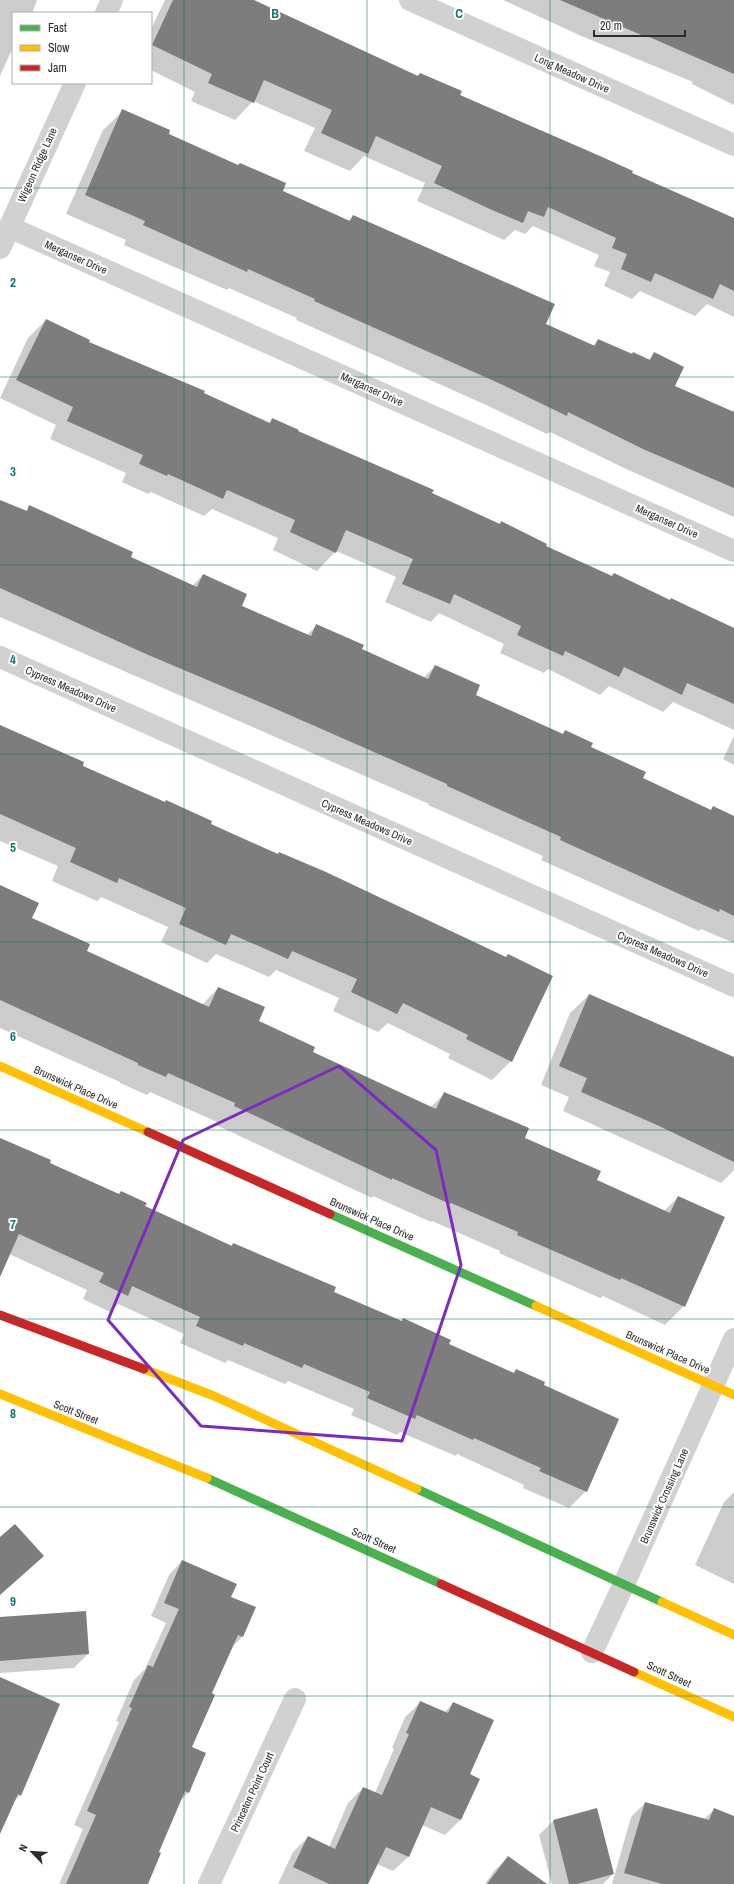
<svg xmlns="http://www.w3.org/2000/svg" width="734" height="1884" font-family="'Archivo Narrow',sans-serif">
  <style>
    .shadow { fill: #0003 }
    .building { fill: #7d7d7d }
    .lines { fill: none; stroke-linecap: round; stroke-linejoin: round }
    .street { stroke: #d1d1d1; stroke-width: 22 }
    .fast { stroke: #4caf50; stroke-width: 9 }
    .slow { stroke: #ffc107; stroke-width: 9 }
    .jam { stroke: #c62828; stroke-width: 9 }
    .marked { fill: none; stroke: #7b2cbf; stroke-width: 3; stroke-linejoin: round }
    .grid { fill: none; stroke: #0f766e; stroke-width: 1; stroke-opacity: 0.55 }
    .labels { text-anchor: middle; stroke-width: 4; stroke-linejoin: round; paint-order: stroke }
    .street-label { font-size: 11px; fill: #2c2c2c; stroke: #fff }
    .grid-label { font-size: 13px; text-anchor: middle; font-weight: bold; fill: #0f766e; stroke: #fff; stroke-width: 4; stroke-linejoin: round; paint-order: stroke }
  </style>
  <rect width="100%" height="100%" fill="#fff"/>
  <!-- shadow -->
  <g class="shadow">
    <polygon points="0,0 37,0 32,13 13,13 13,47 0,76"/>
    <polygon points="165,0 252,0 417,76 420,74 459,95 734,219 734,317 707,304 695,316 640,291 632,299 604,286 610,272 594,266 599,255 533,226 525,234 515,230 504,240 417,201 425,183 364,156 350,171 304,151 315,128 253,101 235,120 191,101 195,92 151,70 151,29"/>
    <polygon points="503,0 734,0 734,105 692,84 693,82 579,35"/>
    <polygon points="123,111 281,192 348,221 353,216 545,324 592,346 598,340 648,360 655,353 673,387 732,412 734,409 734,517 624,468 550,432 547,434 484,404 296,320 297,318 229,288 227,290 124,245 126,240 66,214 103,130"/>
    <polygon points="46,320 88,342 269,423 273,420 431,494 499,524 501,523 545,547 611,577 614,574 669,601 734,628 734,730 673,702 663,712 609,686 600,695 548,669 544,673 500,653 504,644 439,613 431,622 385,602 396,577 336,551 317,571 273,550 278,538 212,509 204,516 151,492 148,494 122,482 126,473 50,439 56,425 0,398 28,338"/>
    <polygon points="0,501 25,512 30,506 130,557 192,586 203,575 241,606 307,635 317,625 361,649 423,678 435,666 475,695 562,735 565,731 642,779 710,811 713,808 734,817 734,943 701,929 699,931 541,860 543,856 428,805 429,804 0,617"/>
    <polygon points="0,726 82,766 210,825 505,958 508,955 511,1061 492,1080 448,1058 450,1054 388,1023 378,1032 333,1011 339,998 276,970 269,977 216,954 207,963 161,942 168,927 101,897 97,901 52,881 58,866 0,841"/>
    <polygon points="734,736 734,765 723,759"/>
    <polygon points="0,886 31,919 85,952 202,1005 218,988 258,1022 312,1052 430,1108 445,1093 595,1181 664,1211 678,1197 684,1306 665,1325 603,1296 600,1298 499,1253 500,1251 432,1221 431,1222 373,1196 372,1198 216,1125 217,1122 150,1092 147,1095 120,1083 120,1082 0,1028"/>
    <polygon points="589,995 734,1058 734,1170 721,1183 563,1111 569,1097 541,1085 570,1013"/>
    <polygon points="0,1138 50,1160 48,1163 231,1246 233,1244 333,1293 513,1374 517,1370 543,1386 586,1491 569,1508 523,1488 524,1485 457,1454 456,1456 400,1432 397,1435 351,1415 354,1409 288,1381 285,1384 228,1360 225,1363 180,1343 184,1334 118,1304 110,1312 83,1299 87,1290 5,1252 0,1257"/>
    <polygon points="734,1492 734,1584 695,1565 724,1502"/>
    <polygon points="182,1561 230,1597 242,1637 231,1648 210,1694 191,1748 205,1754 188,1793 179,1802 145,1884 59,1884 83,1829 74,1825 119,1722 116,1721 134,1680 145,1669 166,1623 151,1616 169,1575"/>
    <polygon points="0,1618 88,1654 74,1668 0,1673"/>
    <polygon points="0,1678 20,1795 13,1803 0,1831"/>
    <polygon points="420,1703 444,1713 453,1703 469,1775 478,1779 460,1820 445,1835 422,1825 408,1857 393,1871 377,1864 367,1884 278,1884 293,1852 308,1837 329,1847 348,1803 363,1788 375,1793 394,1749 392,1748 405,1717"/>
    <polygon points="645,1803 704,1819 715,1809 734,1817 734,1884 612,1884 631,1817"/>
    <polygon points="553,1821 613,1874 603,1884 552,1884 539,1835"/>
    <polygon points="508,1857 545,1884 485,1884 494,1871"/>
  </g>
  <!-- building -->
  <g class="building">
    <polygon points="173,0 254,0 418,76 420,73 462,91 460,95 600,156 633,171 632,173 734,218 734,291 720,284 713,299 655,273 651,282 621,269 627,254 612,248 616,238 548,207 544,217 528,211 523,223 492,210 434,183 442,166 376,136 368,154 321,133 332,110 264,80 254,103 208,83 212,74 152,45"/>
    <polygon points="560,0 734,0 734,74 647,36 646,37"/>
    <polygon points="122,109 170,130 169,134 238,165 240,163 286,183 283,191 350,221 353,215 555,304 546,324 595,346 598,339 632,354 633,352 650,360 654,352 684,367 675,386 734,412 734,488 643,449 568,412 567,416 503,385 314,301 315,299 248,269 247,272 143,225 145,221 85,195"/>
    <polygon points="46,319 90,340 89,342 205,391 204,393 270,423 272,418 299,430 298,431 434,490 432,493 500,524 501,521 547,544 546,546 612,576 614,573 670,600 671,598 734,628 734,704 687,683 682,695 624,667 619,677 565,651 563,656 517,635 521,626 454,594 450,604 402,584 413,559 346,530 336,553 290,532 295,520 227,490 223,499 168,474 167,476 139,464 143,455 67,421 73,407 16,380"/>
    <polygon points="0,500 27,511 29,505 133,552 131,557 197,587 203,574 247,594 242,606 311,636 316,624 364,645 362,649 428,679 435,665 480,685 476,695 563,734 565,730 593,743 591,747 646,772 643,778 711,810 713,806 734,816 734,916 720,909 719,912 560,840 561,837 447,786 447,784 269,706 146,654 0,588"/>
    <polygon points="0,725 84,762 83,766 165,802 166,800 212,821 211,824 278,854 279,852 326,872 506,957 508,954 553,976 512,1062 466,1039 468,1035 403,1003 397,1014 351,992 357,979 292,951 288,959 231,934 226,945 179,924 186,908 119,878 117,883 70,862 76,848 0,814"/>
    <polygon points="0,885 39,903 32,918 90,944 87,951 209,1007 218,987 265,1007 259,1021 315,1047 313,1052 436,1109 444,1092 529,1128 525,1138 601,1171 597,1180 670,1213 678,1196 725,1217 685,1307 621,1278 620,1280 563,1255 517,1235 518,1232 451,1203 450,1204 392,1178 392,1180 234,1106 235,1103 168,1073 166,1077 138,1065 138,1063 0,1000"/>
    <polygon points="589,994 734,1057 734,1162 657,1125 581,1092 587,1078 559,1066"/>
    <polygon points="0,1138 51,1160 50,1163 119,1194 121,1191 147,1203 145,1206 232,1246 233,1243 336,1287 334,1292 402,1321 403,1318 451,1340 449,1344 514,1373 516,1369 545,1382 544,1385 619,1419 587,1492 539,1471 541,1468 474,1438 473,1440 417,1415 415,1419 367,1398 370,1392 304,1364 302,1368 244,1343 243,1346 196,1326 200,1317 132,1286 128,1296 99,1282 104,1273 19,1234 0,1277"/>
    <polygon points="15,1524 44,1556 0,1595 0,1537"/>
    <polygon points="182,1560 237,1584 231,1597 256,1607 243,1637 238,1635 212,1693 215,1695 192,1747 206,1753 189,1793 185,1791 159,1852 161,1853 148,1884 66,1884 96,1815 87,1811 132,1708 129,1707 148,1665 153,1667 179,1609 164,1603"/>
    <polygon points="86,1611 89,1654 0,1661 0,1617"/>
    <polygon points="0,1677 60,1704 21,1796 18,1794 0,1834"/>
    <polygon points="420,1701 448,1713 453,1702 494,1720 470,1774 480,1779 461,1820 431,1807 409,1857 386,1847 368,1884 329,1884 293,1867 308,1836 335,1849 363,1787 382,1795 409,1734 406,1733"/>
    <polygon points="645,1802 709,1820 714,1808 734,1816 734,1884 662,1884 624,1873"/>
    <polygon points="597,1808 614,1874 577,1884 569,1884 553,1820"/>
    <polygon points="508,1856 547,1884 487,1884"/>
  </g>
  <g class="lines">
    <!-- street -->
    <g class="street">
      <polyline points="410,0 734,145"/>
      <polyline points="106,13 112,0"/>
      <polyline points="9,227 734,551"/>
      <polyline points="0,248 75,83"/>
      <polyline points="0,657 734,986"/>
      <polyline points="592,1652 624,1584 734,1339"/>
      <polyline points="209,1884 295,1699"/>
    </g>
    <!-- fast -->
    <g class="fast">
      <polyline points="330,1214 536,1306"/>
      <polyline points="207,1478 441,1584"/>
      <polyline points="417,1489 662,1602"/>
    </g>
    <!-- slow -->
    <g class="slow">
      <polyline points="0,1066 148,1132"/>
      <polyline points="536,1306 734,1395"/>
      <polyline points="144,1369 214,1396 417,1489"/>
      <polyline points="0,1394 207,1478"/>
      <polyline points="662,1602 734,1635"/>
      <polyline points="634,1672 734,1717"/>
    </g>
    <!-- jam -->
    <g class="jam">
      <polyline points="148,1132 330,1214"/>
      <polyline points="0,1315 144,1369"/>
      <polyline points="441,1584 634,1672"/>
    </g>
  </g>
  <!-- marked area -->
  <path class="marked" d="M339 1066 436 1150 461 1265 402 1441 201 1426 108 1320 183 1140Z"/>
  <!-- grid -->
  <path class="grid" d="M184 0V1884M367 0V1884M550 0V1884M0 188H734M0 377H734M0 565H734M0 754H734M0 942H734M0 1130H734M0 1319H734M0 1507H734M0 1696H734"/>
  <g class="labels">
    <!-- street labels -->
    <g class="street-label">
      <text transform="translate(572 73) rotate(24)" y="4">Long Meadow Drive</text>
      <text transform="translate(37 165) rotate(-66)" y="4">Wigeon Ridge Lane</text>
      <text transform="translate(76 257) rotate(24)" y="4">Merganser Drive</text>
      <text transform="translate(372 389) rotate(24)" y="4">Merganser Drive</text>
      <text transform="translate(667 521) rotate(24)" y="4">Merganser Drive</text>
      <text transform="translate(71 689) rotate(24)" y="4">Cypress Meadows Drive</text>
      <text transform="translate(367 822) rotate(24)" y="4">Cypress Meadows Drive</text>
      <text transform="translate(663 954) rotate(24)" y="4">Cypress Meadows Drive</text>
      <text transform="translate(76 1087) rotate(24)" y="4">Brunswick Place Drive</text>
      <text transform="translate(372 1219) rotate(24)" y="4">Brunswick Place Drive</text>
      <text transform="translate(668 1352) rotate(24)" y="4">Brunswick Place Drive</text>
      <text transform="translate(76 1412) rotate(22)" y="4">Scott Street</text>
      <text transform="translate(664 1496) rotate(-66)" y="4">Brunswick Crossing Lane</text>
      <text transform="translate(374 1540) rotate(24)" y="4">Scott Street</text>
      <text transform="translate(669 1674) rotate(25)" y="4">Scott Street</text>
      <text transform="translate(252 1792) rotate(-65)" y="4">Princeton Point Court</text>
    </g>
  </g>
  <g class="grid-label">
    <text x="275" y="18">B</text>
    <text x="459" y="18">C</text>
    <text x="13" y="287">2</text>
    <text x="13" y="476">3</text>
    <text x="13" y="664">4</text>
    <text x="13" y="852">5</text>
    <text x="13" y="1041">6</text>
    <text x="13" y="1229">7</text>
    <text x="13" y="1418">8</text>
    <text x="13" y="1606">9</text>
  </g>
  <!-- legend -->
  <rect x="12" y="12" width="140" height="72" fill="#ffffff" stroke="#ababab"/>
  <rect x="20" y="25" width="20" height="6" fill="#4caf50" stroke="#ababab"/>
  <text x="48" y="32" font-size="12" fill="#2c2c2c">Fast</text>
  <rect x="20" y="45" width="20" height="6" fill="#ffc107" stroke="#ababab"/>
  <text x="48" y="52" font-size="12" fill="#2c2c2c">Slow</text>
  <rect x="20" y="65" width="20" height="6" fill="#c62828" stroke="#ababab"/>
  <text x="48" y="72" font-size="12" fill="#2c2c2c">Jam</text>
  <!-- north arrow -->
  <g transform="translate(32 1852) rotate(295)" stroke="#ffffff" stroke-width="3" paint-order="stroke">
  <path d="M0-3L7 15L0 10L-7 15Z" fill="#2c2c2c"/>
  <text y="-6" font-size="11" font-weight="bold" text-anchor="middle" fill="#2c2c2c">N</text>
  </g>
  <!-- scale -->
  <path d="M594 30v6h91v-6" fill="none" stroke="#2c2c2c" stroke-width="2"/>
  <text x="600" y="30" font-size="12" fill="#2c2c2c" stroke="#ffffff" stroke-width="3" paint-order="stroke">20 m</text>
</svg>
